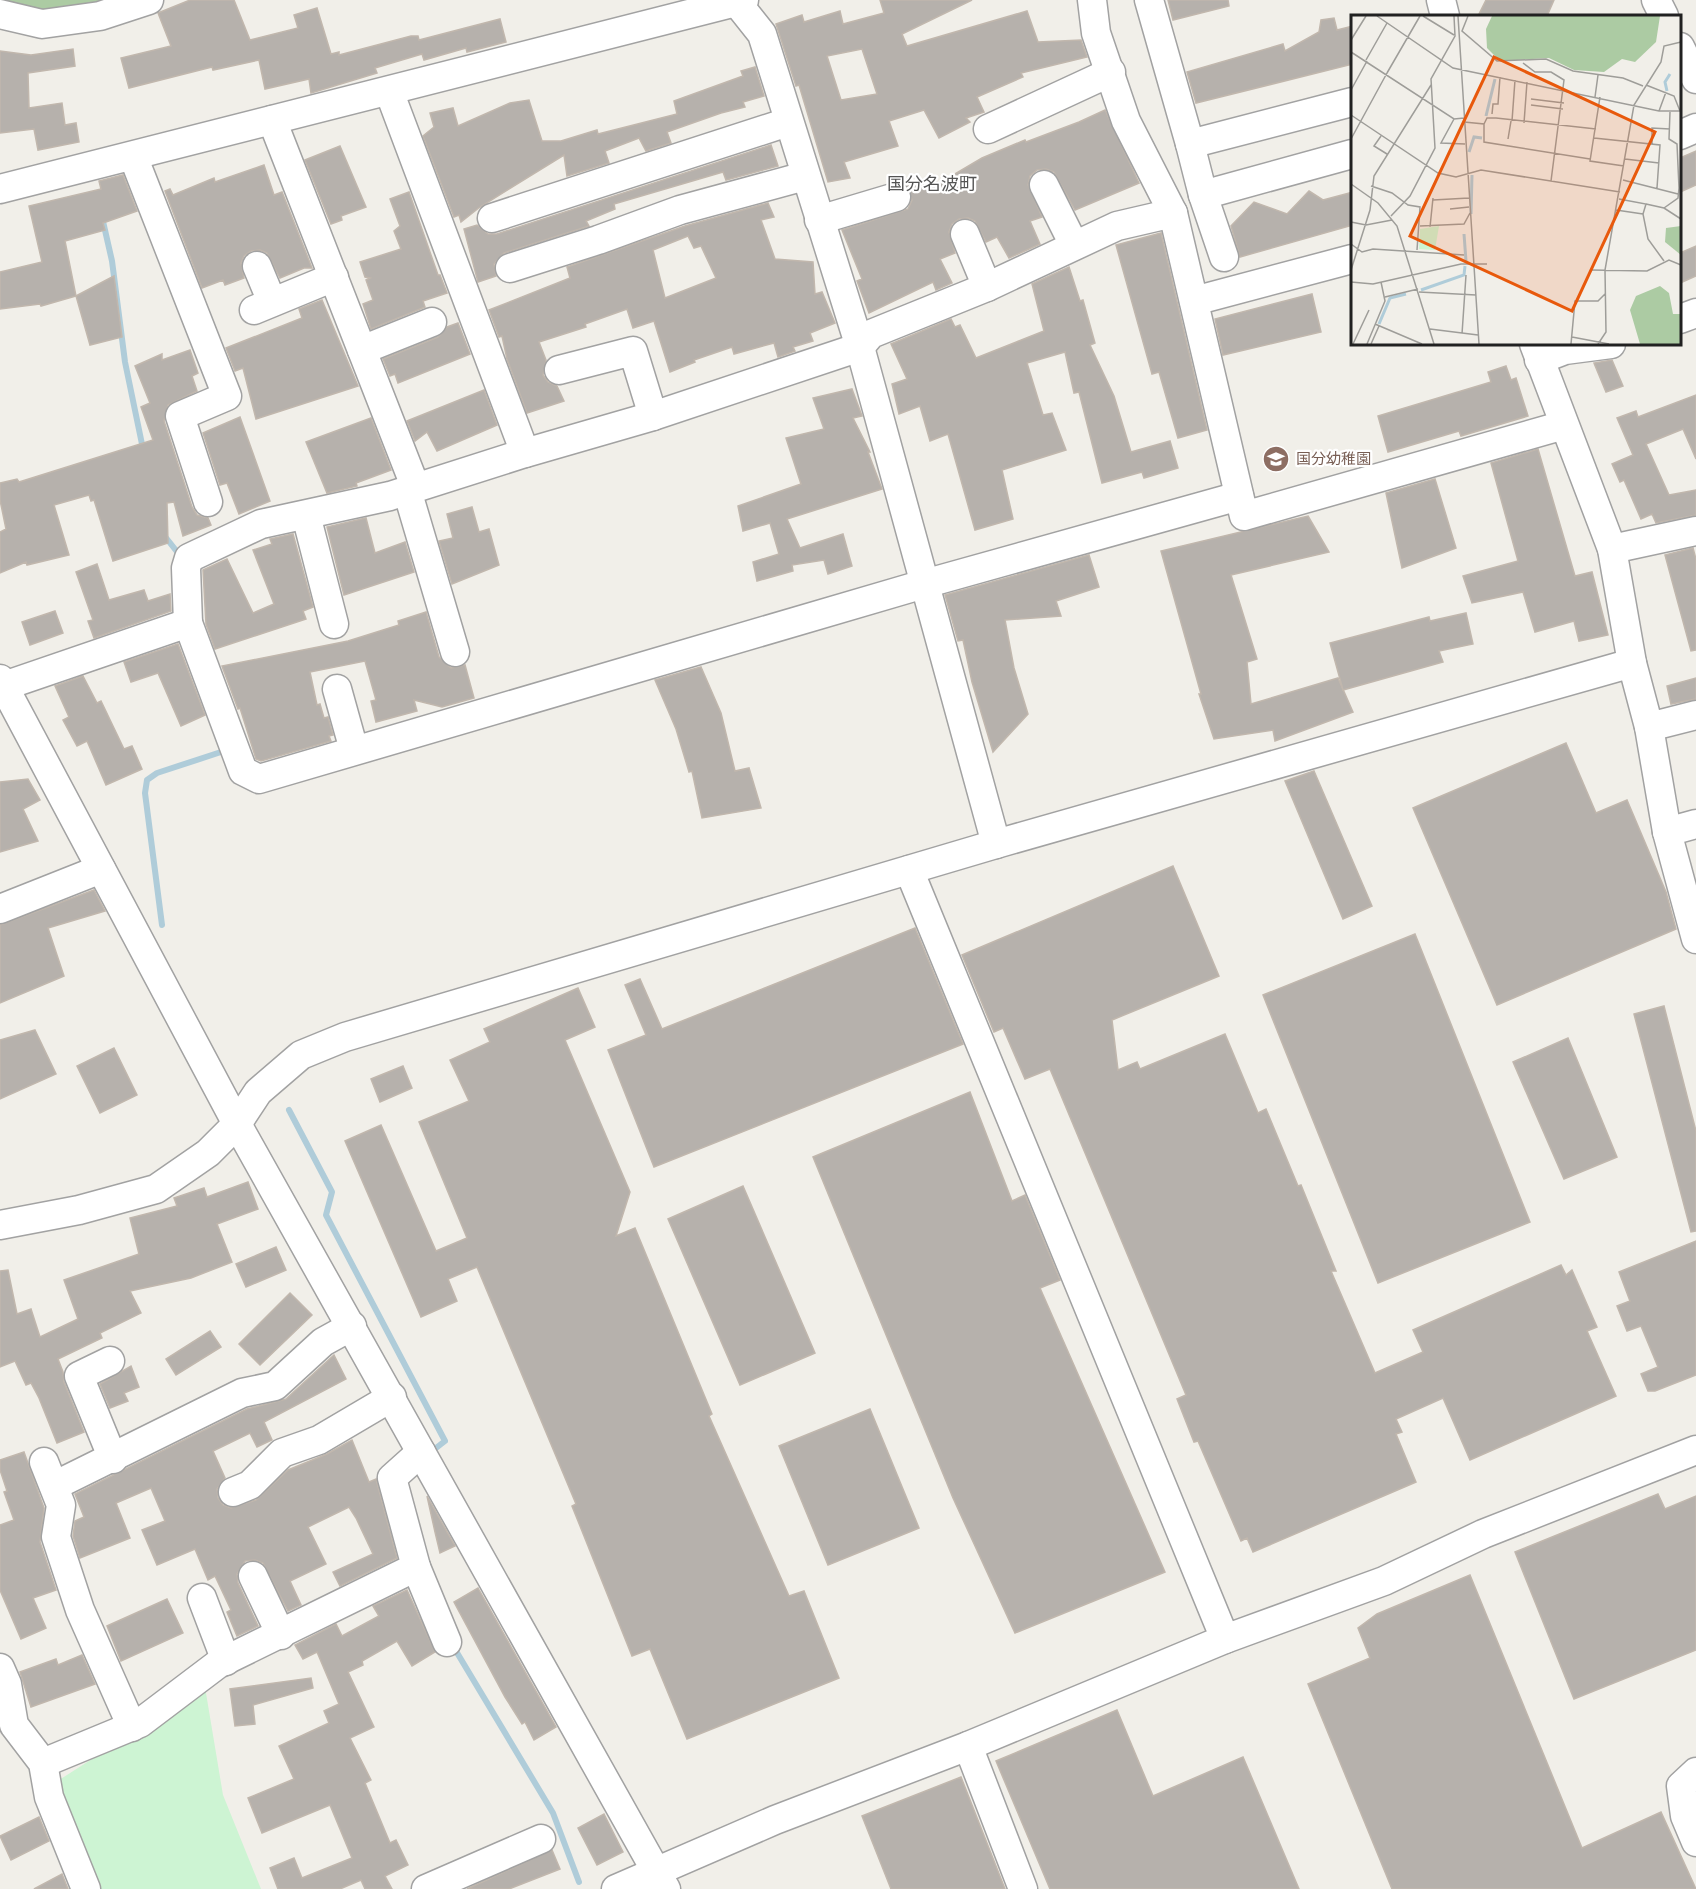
<svg xmlns="http://www.w3.org/2000/svg" width="1696" height="1889" font-family="'Varela Round','Noto Sans JP',sans-serif">
  <style>
    .forest { fill: #accba3 }
    .park { fill: #cdf4d3 }
    .lines { fill: none; stroke-linecap: round; stroke-linejoin: round }
    .stream { stroke: #afccd9; stroke-width: 6 }
    .building { fill: #b6b1ac; stroke: #c1b7ad; stroke-width: 1.5; fill-rule: evenodd }
    .minor-casing { stroke: #a2a2a2; stroke-width: 31 }
    .minor { stroke: #fff; stroke-width: 28 }
    .labels { text-anchor: middle; stroke-width: 4.5; stroke-linejoin: round; paint-order: stroke }
    .education-label { font-size: 15px; fill: #785e54; stroke: #fff; text-anchor: start }
    .quarter-label { font-size: 18px; fill: #545454; stroke: #fff }
    .inset-river { fill: none; stroke: #afccd9; stroke-width: 3 }
    .inset-road { fill: none; stroke: #9e9d99; stroke-width: 1.5 }
    .view { fill: #e8590c; fill-opacity: 0.15; stroke: #e8590c; stroke-width: 3 }
    .inset-edge { fill: none; stroke: #212121; stroke-width: 3 }
  </style>
  <rect width="100%" height="100%" fill="#f1efe9"/>
  <!-- forest -->
  <polygon class="forest" points="0,0 109,0 66,20 0,7"/>
  <!-- park -->
  <polygon class="park" points="205,1687 223,1795 261,1889 96,1889 56,1782"/>
  <g class="lines">
    <!-- stream -->
    <g class="stream">
      <polyline points="102,217 112,261 125,362 143,449"/>
      <polyline points="163,534 178,553 178,558"/>
      <polyline points="162,925 145,793 147,780 157,773 221,752 225,748"/>
      <polyline points="289,1110 332,1192 326,1215 445,1441 436,1448"/>
      <polyline points="453,1646 553,1813 579,1882"/>
    </g>
  </g>
  <!-- building -->
  <g class="building">
    <polygon points="190,0 234,0 250,40 298,28 294,15 317,8 331,54 339,52 339,55 411,36 418,36 419,40 500,19 506,42 467,52 466,48 424,60 422,54 375,68 377,73 311,93 309,79 265,89 259,60 213,70 212,67 129,88 121,58 171,46 158,13"/>
    <path d="M880 0H972L902 34 907 46 1027 11 1038 42 1081 40 1087 57 1021 73 1023 77 977 97 984 112 966 118 970 122 939 138 924 110 889 121 898 146 844 162 850 178 828 182 799 85 796 86 776 24 802 15 804 22 840 11 843 24 884 13ZM862 49 877 94 841 100 827 56Z"/>
    <polygon points="1168,0 1228,0 1229,6 1173,20"/>
    <polygon points="1486,0 1554,0 1547,16 1478,16"/>
    <polygon points="1334,18 1337,30 1353,26 1353,64 1196,103 1187,72 1283,44 1285,51 1319,32 1321,20"/>
    <polygon points="73,49 75,66 28,73 29,108 62,103 65,125 76,123 79,142 38,150 34,129 0,133 0,51 31,55"/>
    <polygon points="755,67 764,96 743,102 745,107 721,113 667,132 671,143 646,151 639,138 605,151 609,163 567,176 564,155 480,207 461,222 459,215 454,217 423,136 434,127 430,113 453,108 458,126 510,103 529,100 542,141 561,141 597,130 598,134 677,114 674,101 743,76 741,71"/>
    <polygon points="1105,110 1139,183 1075,210 1054,172 1046,169 1037,170 1030,176 1028,185 1042,217 1030,221 1040,244 1009,258 997,237 986,242 975,221 968,218 959,219 952,224 949,232 955,253 940,259 952,283 936,290 933,282 869,313 857,281 862,279 842,230 908,209 912,200 907,185 933,176 938,184 982,158 1025,140 1026,142 1079,122"/>
    <polygon points="771,145 778,166 726,180 723,172 614,204 615,209 586,221 589,226 504,253 494,264 496,276 478,282 464,229 477,225 488,234 497,234"/>
    <polygon points="340,146 366,207 341,216 342,220 331,224 305,160"/>
    <polygon points="1696,151 1696,185 1680,192 1680,158"/>
    <polygon points="264,165 274,195 282,192 312,268 304,268 280,278 267,253 260,250 251,251 244,256 241,263 244,278 225,285 223,280 202,288 165,191 170,189 173,195 214,178 215,182"/>
    <polygon points="123,175 137,211 103,223 105,230 65,241 76,296 41,306 40,304 0,309 0,272 42,262 29,206 101,189 99,181"/>
    <polygon points="1309,191 1323,200 1353,192 1353,225 1240,257 1231,226 1254,202 1287,214"/>
    <polygon points="409,192 438,275 440,275 447,293 423,301 425,307 371,329 363,304 373,300 366,280 370,278 365,277 360,262 401,249 394,231 400,226 390,199"/>
    <path d="M768 203 774 217 761 220 775 259 813 262 815 294 822 292 835 323 810 333 813 341 793 347 795 351 778 357 774 343 734 354 732 347 694 360 695 362 670 372 654 321 633 328 627 309 585 324 586 327 539 342 546 360 543 375 548 382 557 386 564 401 527 413 507 359 502 336 499 337 489 310 570 278 567 267 685 226ZM688 236 694 248 701 246 716 278 665 298 653 250Z"/>
    <polygon points="1161,233 1207,430 1178,438 1159,372 1152,374 1116,245"/>
    <polygon points="1696,246 1696,276 1680,283 1680,253"/>
    <polygon points="1069,267 1080,301 1083,300 1095,343 1090,345 1114,396 1131,452 1170,441 1178,468 1144,478 1142,472 1102,483 1079,392 1074,393 1065,352 1027,363 1043,415 1052,413 1066,450 1002,470 1013,519 975,530 948,434 930,441 920,406 899,414 892,384 907,379 891,344 951,319 955,327 960,325 976,358 1044,331 1032,284"/>
    <polygon points="114,276 122,337 90,345 76,296"/>
    <polygon points="1312,294 1321,332 1223,355 1215,319"/>
    <polygon points="322,300 358,386 256,419 243,368 235,371 226,348 302,318 299,309"/>
    <polygon points="458,323 470,354 398,383 395,374 390,376 383,359 438,337 447,327"/>
    <polygon points="190,350 198,373 192,376 197,391 168,405 164,421 192,507 197,515 208,518 211,525 183,536 174,502 167,503 168,543 113,561 94,500 91,501 89,495 54,505 69,555 27,565 26,562 0,573 0,532 6,529 0,500 0,483 17,479 19,482 153,440 141,407 150,403 135,366 162,354 162,360"/>
    <polygon points="1612,360 1623,386 1606,392 1594,363"/>
    <polygon points="1506,366 1511,380 1516,378 1528,416 1461,436 1459,431 1388,452 1378,416 1491,382 1488,372"/>
    <polygon points="852,389 862,416 853,418 870,452 868,452 882,489 787,519 800,548 843,534 852,566 828,574 824,560 792,565 793,571 757,581 753,562 779,554 770,523 743,531 738,506 801,484 786,438 824,429 813,398"/>
    <polygon points="484,390 497,425 437,451 427,432 415,441 407,421"/>
    <polygon points="1696,395 1696,459 1683,429 1646,444 1669,495 1696,490 1696,515 1656,523 1652,514 1641,519 1624,480 1620,482 1612,464 1633,455 1617,418 1636,411 1638,417"/>
    <polygon points="240,417 270,501 239,514 227,483 220,485 203,433"/>
    <polygon points="371,418 391,470 356,483 357,486 327,493 306,442"/>
    <polygon points="1538,449 1575,576 1592,572 1608,635 1579,641 1574,621 1535,632 1523,592 1472,603 1463,576 1518,561 1491,463"/>
    <polygon points="1435,479 1456,548 1402,568 1386,493"/>
    <polygon points="472,507 479,532 489,529 499,565 452,584 439,541 453,538 447,514"/>
    <polygon points="1308,516 1329,552 1231,575 1257,659 1247,662 1251,704 1338,678 1353,712 1275,741 1273,730 1214,739 1199,694 1201,694 1161,551"/>
    <polygon points="366,518 375,553 405,542 414,572 344,595 327,527"/>
    <polygon points="293,534 313,607 303,611 306,619 215,649 206,624 203,570 227,559 253,613 274,604 253,550 272,544 270,539"/>
    <polygon points="1693,548 1696,559 1696,650 1691,651 1665,555"/>
    <polygon points="1089,555 1099,587 1056,601 1061,616 1005,620 1014,668 1028,714 993,752 972,682 963,640 958,641 945,595"/>
    <polygon points="97,564 109,600 144,590 148,601 170,594 171,611 94,638 88,621 93,620 76,572"/>
    <polygon points="55,611 63,633 30,645 22,622"/>
    <polygon points="426,612 439,657 451,668 465,665 474,698 442,707 414,700 417,711 376,722 371,701 376,700 365,661 310,672 317,705 320,704 324,718 328,717 333,735 329,736 331,741 261,761 256,759 240,708 238,709 222,666 348,641 399,625 398,621"/>
    <polygon points="1466,613 1473,644 1439,651 1443,662 1343,690 1330,643 1429,617 1430,621"/>
    <polygon points="178,644 205,715 181,726 158,673 131,682 124,662"/>
    <polygon points="701,667 721,713 735,771 749,768 761,808 702,818 692,771 689,772 676,729 655,680"/>
    <polygon points="83,676 97,703 101,701 124,749 132,746 142,769 106,785 87,741 77,746 63,720 69,717 55,686"/>
    <polygon points="1696,678 1696,699 1671,704 1667,686"/>
    <polygon points="1566,743 1596,813 1627,800 1666,892 1676,929 1497,1005 1413,808"/>
    <polygon points="1314,771 1372,906 1343,919 1285,781"/>
    <polygon points="28,779 40,800 23,809 38,841 0,852 0,782"/>
    <polygon points="1173,866 1219,976 1112,1020 1118,1070 1137,1062 1140,1069 1225,1034 1258,1113 1266,1109 1298,1186 1301,1185 1336,1271 1331,1271 1375,1373 1423,1352 1413,1330 1561,1265 1566,1275 1572,1270 1597,1327 1587,1331 1616,1396 1470,1460 1443,1398 1396,1419 1402,1432 1396,1434 1416,1482 1253,1552 1247,1538 1241,1541 1198,1441 1194,1442 1177,1399 1186,1395 1050,1069 1025,1079 1003,1028 994,1032 962,955"/>
    <polygon points="94,890 105,911 48,928 64,976 0,1003 0,925"/>
    <polygon points="915,928 963,1044 654,1167 608,1050 646,1035 625,985 640,979 662,1029"/>
    <polygon points="1415,934 1530,1222 1378,1283 1263,995"/>
    <polygon points="578,988 595,1027 565,1040 630,1192 616,1236 635,1228 712,1414 709,1416 789,1596 804,1591 839,1678 687,1739 650,1649 632,1656 572,1506 576,1504 477,1267 448,1279 457,1301 421,1317 345,1141 381,1125 436,1251 467,1238 419,1122 469,1101 450,1060 490,1042 484,1029"/>
    <polygon points="1664,1006 1696,1131 1696,1231 1691,1232 1634,1014"/>
    <polygon points="35,1030 56,1074 0,1099 0,1040"/>
    <polygon points="1568,1038 1617,1157 1564,1179 1513,1062"/>
    <polygon points="114,1048 137,1095 100,1113 77,1066"/>
    <polygon points="403,1066 412,1088 380,1102 371,1079"/>
    <polygon points="970,1092 1012,1201 1025,1195 1060,1280 1040,1288 1165,1572 1015,1633 953,1498 813,1157"/>
    <polygon points="248,1182 258,1209 217,1224 232,1262 191,1278 130,1291 141,1313 100,1333 102,1338 58,1359 63,1372 64,1382 84,1432 57,1443 39,1398 31,1383 26,1385 15,1361 0,1367 0,1271 8,1270 17,1314 31,1309 40,1337 78,1319 64,1280 139,1254 130,1218 177,1206 174,1198 204,1188 207,1197"/>
    <polygon points="743,1186 815,1353 740,1385 668,1219"/>
    <polygon points="1696,1241 1696,1375 1655,1391 1648,1391 1641,1374 1658,1367 1641,1326 1627,1331 1617,1306 1630,1301 1619,1272"/>
    <polygon points="276,1247 286,1270 246,1287 236,1264"/>
    <polygon points="290,1293 312,1315 260,1365 239,1344"/>
    <polygon points="210,1331 221,1347 176,1375 166,1359"/>
    <polygon points="334,1355 346,1379 264,1422 272,1440 257,1447 250,1433 213,1451 225,1478 217,1489 218,1498 223,1505 231,1508 256,1500 288,1470 327,1454 352,1440 369,1482 376,1479 397,1558 340,1586 333,1572 373,1554 356,1518 349,1507 308,1527 326,1564 290,1581 301,1605 288,1611 263,1563 255,1560 245,1561 237,1574 238,1583 258,1626 237,1636 227,1612 231,1610 215,1576 208,1580 195,1549 157,1565 142,1530 165,1521 151,1488 116,1503 130,1538 80,1558 73,1536 75,1521 84,1517 75,1494 247,1409 286,1399"/>
    <polygon points="131,1366 139,1387 124,1393 128,1401 110,1408 100,1384"/>
    <polygon points="870,1409 919,1528 828,1565 779,1446"/>
    <polygon points="24,1452 44,1508 40,1542 56,1590 33,1598 46,1628 21,1639 0,1590 0,1525 14,1520 4,1492 7,1491 0,1470 0,1460"/>
    <polygon points="1658,1494 1665,1509 1696,1496 1696,1650 1574,1699 1515,1552"/>
    <polygon points="427,1496 455,1546 440,1553 435,1532"/>
    <polygon points="1470,1575 1582,1848 1661,1812 1696,1889 1392,1889 1308,1684 1370,1658 1358,1628 1377,1614"/>
    <polygon points="478,1588 556,1727 534,1740 525,1722 522,1724 505,1697 454,1602"/>
    <polygon points="407,1590 435,1652 412,1666 397,1641 362,1661 363,1665 348,1672 374,1727 350,1738 371,1780 365,1783 390,1843 396,1840 408,1865 385,1876 392,1889 365,1889 361,1880 340,1889 278,1889 270,1868 294,1858 302,1878 352,1858 330,1805 262,1833 248,1798 294,1779 279,1746 329,1723 324,1711 339,1704 317,1652 303,1659 295,1645 336,1624 342,1636 379,1616 373,1606"/>
    <polygon points="167,1599 183,1633 121,1661 107,1626"/>
    <polygon points="82,1655 95,1684 31,1707 20,1672 56,1659 58,1665"/>
    <polygon points="311,1678 313,1688 253,1705 255,1724 235,1726 230,1689"/>
    <polygon points="1117,1710 1153,1796 1243,1757 1299,1889 1050,1889 996,1761"/>
    <polygon points="961,1777 1005,1889 891,1889 862,1816"/>
    <polygon points="604,1814 623,1852 597,1865 578,1828"/>
    <polygon points="39,1817 49,1841 11,1860 0,1836"/>
    <polygon points="552,1850 560,1869 509,1889 467,1889"/>
    <polygon points="62,1874 68,1889 34,1889"/>
  </g>
  <g class="lines">
    <defs>
      <g id="minor">
        <polyline points="735,0 762,34 860,347 996,844"/>
        <polyline points="1092,0 1096,33 1126,121 1173,213 1244,516 1564,425"/>
        <polyline points="1149,0 1190,144 1352,102"/>
        <polyline points="1441,0 1445,16"/>
        <polyline points="1656,0 1664,16"/>
        <polyline points="0,14 42,24 100,16 149,0"/>
        <polyline points="1680,47 1696,79"/>
        <polyline points="389,91 525,453"/>
        <polyline points="272,120 415,486"/>
        <polyline points="988,129 1111,72"/>
        <polyline points="1680,135 1696,128"/>
        <polyline points="1190,144 1203,195 1352,154"/>
        <polyline points="133,156 227,396 180,416 208,502"/>
        <polyline points="1044,185 1074,245"/>
        <polyline points="0,189 744,0"/>
        <polyline points="1203,195 1224,257"/>
        <polyline points="492,218 788,122"/>
        <polyline points="819,220 896,197"/>
        <polyline points="965,234 987,287"/>
        <polyline points="257,266 272,302"/>
        <polyline points="510,268 598,240 680,210 805,176"/>
        <polyline points="1194,301 1352,259"/>
        <polyline points="254,310 334,277"/>
        <polyline points="1680,319 1696,313"/>
        <polyline points="1534,344 1612,549 1632,663 1649,727 1667,832 1696,939"/>
        <polyline points="362,350 432,322"/>
        <polyline points="1539,360 1565,350 1611,344"/>
        <polyline points="559,370 633,351 653,416"/>
        <polyline points="407,490 455,652"/>
        <polyline points="306,515 334,624"/>
        <polyline points="1612,549 1696,531"/>
        <polyline points="188,623 186,568 189,558 261,524 390,496 525,453 653,416 860,347 871,334 987,287 1117,226 1173,213"/>
        <polyline points="0,679 237,1124 666,1889"/>
        <polyline points="4,686 188,623 243,771 259,779 924,584 1239,496"/>
        <polyline points="337,689 354,750"/>
        <polyline points="1649,727 1696,715"/>
        <polyline points="1667,832 1696,824"/>
        <polyline points="909,870 1225,1639"/>
        <polyline points="0,909 101,869"/>
        <polyline points="0,1225 79,1210 156,1189 208,1153 237,1124 258,1092 301,1055 345,1037 996,844 1632,663"/>
        <polyline points="110,1361 79,1376 113,1459"/>
        <polyline points="44,1462 61,1505 56,1537 80,1610 132,1727"/>
        <polyline points="54,1486 242,1393 275,1386 323,1342 352,1326"/>
        <polyline points="233,1492 250,1485 282,1453 319,1440 392,1397"/>
        <polyline points="416,1567 447,1642"/>
        <polyline points="253,1576 281,1635"/>
        <polyline points="202,1598 226,1661"/>
        <polyline points="0,1668 7,1684 14,1725 43,1763 49,1797 86,1889"/>
        <polyline points="968,1746 1023,1889"/>
        <polyline points="43,1763 140,1723 218,1664 416,1567 392,1478 421,1452"/>
        <polyline points="1696,1772 1681,1786 1685,1816 1696,1842"/>
        <polyline points="426,1889 541,1839"/>
        <polyline points="616,1889 775,1820 968,1746 1225,1639 1384,1581 1483,1534 1696,1450"/>
      </g>
    </defs>
    <!-- minor casing -->
    <use href="#minor" class="minor-casing"/>
    <!-- minor -->
    <use href="#minor" class="minor"/>
  </g>
  <!-- icons -->
  <defs>
    <symbol id="school-disc" viewBox="-11 -11 22 22"><circle r="9.5" fill="#8d6e63" stroke="#fff"/><path d="M0-5L7-2L0 1L-7-2ZM-4 1L0 2.5L4 1V4Q0 6-4 4Z" fill="#fff"/></symbol>
  </defs>
  <g fill-rule="evenodd">
    <use href="#school-disc" x="1261" y="444" width="30" height="30"/>
  </g>
  <g class="labels">
    <!-- education labels -->
    <g class="education-label">
      <text x="1296" y="464">国分幼稚園</text>
    </g>
    <!-- quarter labels -->
    <g class="quarter-label">
      <text x="932" y="190">国分名波町</text>
    </g>
  </g>
  <!-- overview -->
  <g transform="translate(1351 15)">
    <rect width="330" height="330" fill="#f1efe9"/>
    <path d="M141 1H309L305 27 284 47 271 44 253 57 223 55 198 43 149 46 136 33 135 14ZM330 211V240L314 227 315 213ZM309 271 318 278 322 299H330V329H289L279 295 285 281Z" fill="#accba3"/>
    <path d="M88 211 84 235 68 234 69 214Z" fill="#cdf4d3"/>
    <path class="inset-river" d="M316 76 314 67 319 59M135 101 144 64M118 137 123 122 131 123M120 199 121 160M113 219 115 246M70 275 113 260 114 251M28 309 39 283 55 279"/>
    <path class="inset-road" d="M26 1 102 53 308 96H330M72 1 103 20M107 1 128 329M117 1 111 16 146 46 195 44 222 56 272 63 292 71M0 25 15 1M0 37 103 104 113 103M15 45 36 8M172 48 184 57H200L213 65 200 166M36 58 69 1M295 70 323 81 329 96M0 75 16 46M244 82 247 60M249 82 239 146 273 151M180 84 213 88M180 90 212 94M308 96 315 77M141 99 142 89H147L149 62M0 100 87 158 105 162 130 155 269 177M103 104 90 128 114 129M161 106 164 65M113 107 133 109V127L239 144M173 108 176 67M133 109 136 103H145L245 114M30 121 23 131 36 139M243 123 309 130 306 173M0 124 36 58M157 124 160 106M301 129V113L319 114M274 144 308 148M272 165 327 179M0 169 27 188 46 211 83 329M20 171 41 178 57 190 69 192 66 235M268 184 295 189 292 199 297 224 313 246M82 185 118 183M295 189 313 193 330 204M313 193 327 183 328 173 326 129 318 124 319 97M99 194 118 192M265 195 292 199M40 201 59 181 84 133 80 64 104 21 103 1M0 207 15 210 41 205M69 211 113 209 119 198M79 212 82 183M0 229 11 237 22 234 113 240M0 255 19 195 23 161 80 70M240 255 296 256 318 245 330 250M0 267 22 269 110 249H136M68 277 125 280M34 282 67 274M24 309 71 329M79 314 127 320M111 319 115 260M221 322 258 329M2 329 18 295M16 329 34 286 30 267M20 329 28 311M220 329 224 286H247L254 279M247 329 255 317 254 255 283 90 310 47 313 31 330 27"/>
    <path class="view" d="M143 42 304 117 221 296 59 221Z"/>
    <rect width="330" height="330" class="inset-edge"/>
  </g>
</svg>
